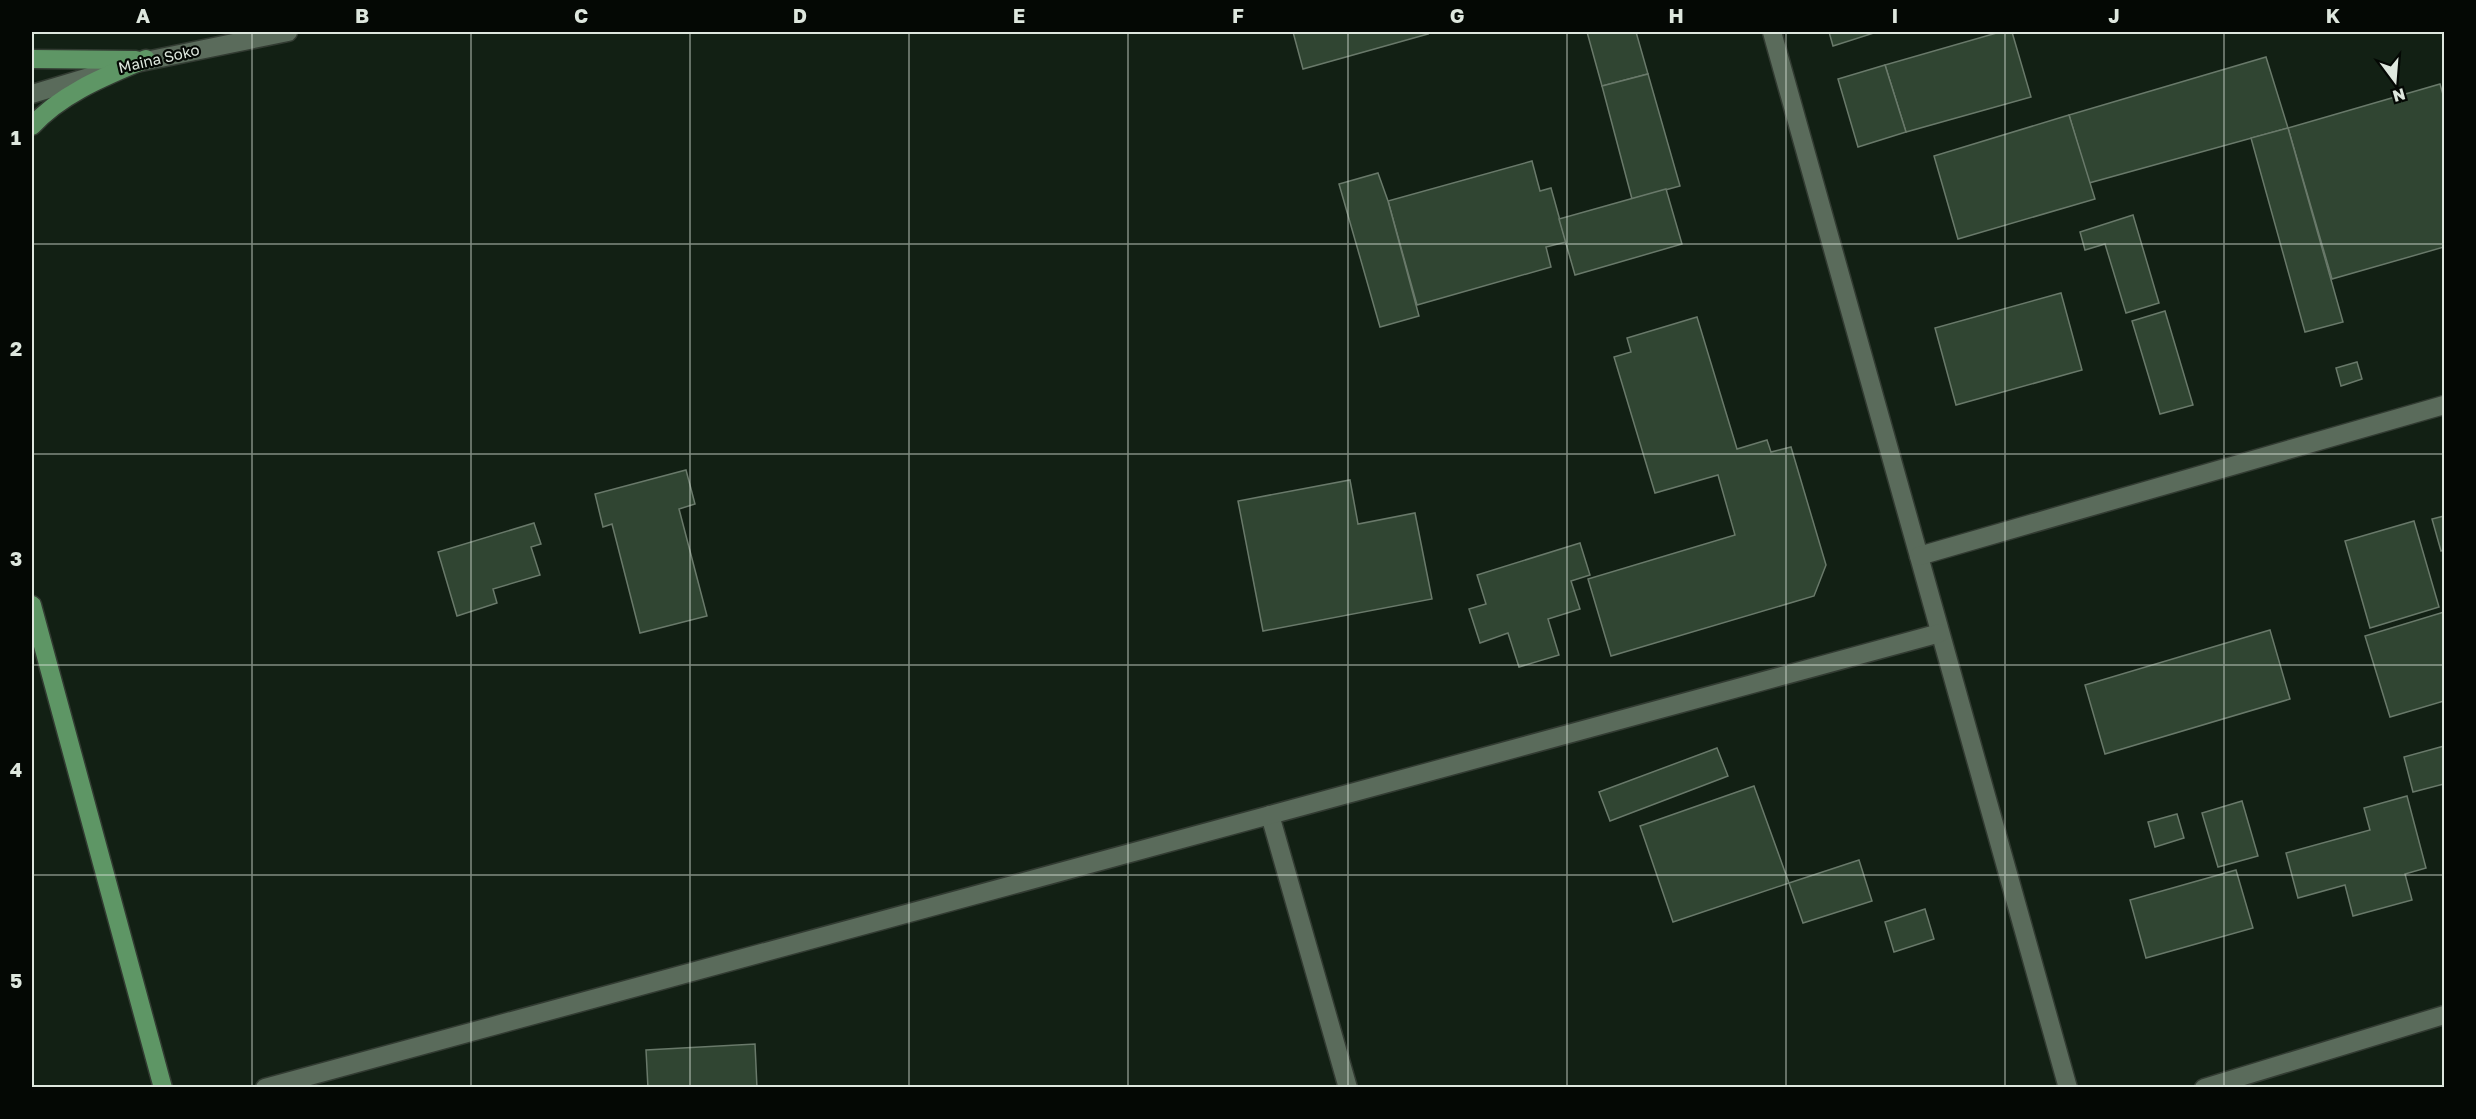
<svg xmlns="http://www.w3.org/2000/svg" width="2476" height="1119" font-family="'Golos Text',sans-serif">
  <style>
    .building { fill: #304532; stroke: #69796a; stroke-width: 1.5 }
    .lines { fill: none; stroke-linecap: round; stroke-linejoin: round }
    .minor-casing { stroke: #323b32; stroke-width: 21 }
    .major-casing { stroke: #323b32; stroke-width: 21 }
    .minor { stroke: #5a6b5b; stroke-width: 18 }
    .major { stroke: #5e9665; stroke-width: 18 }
    .grid { fill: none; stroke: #dee7de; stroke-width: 1.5; stroke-opacity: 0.55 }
    .labels { text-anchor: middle; stroke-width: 4.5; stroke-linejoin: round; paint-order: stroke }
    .street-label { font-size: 15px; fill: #dee7de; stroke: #040804 }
    .neatline { fill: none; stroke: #dee7de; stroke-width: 2 }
    .grid-label { font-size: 20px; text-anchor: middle; font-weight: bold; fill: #dee7de }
  </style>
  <rect width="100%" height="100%" fill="#122014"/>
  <!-- building -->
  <g class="building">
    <polygon points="1293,32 1427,32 1428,34 1303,69"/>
    <polygon points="1587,32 1636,32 1648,74 1602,86"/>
    <polygon points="1829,32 1873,32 1874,33 1833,46"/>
    <polygon points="2000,32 2012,32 2031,97 1906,132 1885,65"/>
    <polygon points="2266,57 2288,128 2089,183 2069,115"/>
    <polygon points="1885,65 1906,132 1858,147 1838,79"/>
    <polygon points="1648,74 1680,186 1632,199 1602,86"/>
    <polygon points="2440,84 2444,98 2444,247 2332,279 2288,128"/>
    <polygon points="2069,115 2095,199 1958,239 1934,156"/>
    <polygon points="2288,128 2343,322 2305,332 2251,138"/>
    <polygon points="1532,161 1540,191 1551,188 1566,242 1546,247 1551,267 1417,305 1388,201"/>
    <polygon points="1378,173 1388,201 1419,316 1380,327 1339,184"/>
    <polygon points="1666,189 1682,244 1575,275 1559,219"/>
    <polygon points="2133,215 2159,303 2126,313 2105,244 2085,250 2080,232"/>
    <polygon points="2061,293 2082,370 1956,405 1935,328"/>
    <polygon points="2165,311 2193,405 2160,414 2132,321"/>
    <polygon points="1697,317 1737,449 1767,440 1771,452 1791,447 1826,565 1814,596 1611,656 1588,579 1735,535 1718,475 1655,493 1614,357 1631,352 1627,338"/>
    <polygon points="2357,362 2362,379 2341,386 2336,368"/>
    <polygon points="686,470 695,504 679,509 707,616 640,633 612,524 603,527 595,494"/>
    <polygon points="1350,480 1358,524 1415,513 1432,599 1263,631 1238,501"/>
    <polygon points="2444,516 2444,550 2441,551 2432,519"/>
    <polygon points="2414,521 2439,607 2370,628 2345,541"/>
    <polygon points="534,523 541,544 531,547 540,575 493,589 497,603 457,616 438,552"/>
    <polygon points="1580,543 1590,575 1571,581 1580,609 1548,619 1559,655 1519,667 1508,633 1480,643 1469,609 1486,604 1477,575"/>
    <polygon points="2444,612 2444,701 2390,717 2365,636"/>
    <polygon points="2270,630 2290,699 2105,754 2085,685"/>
    <polygon points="2444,746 2444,784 2413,792 2404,757"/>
    <polygon points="1717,748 1728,776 1610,821 1599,792"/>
    <polygon points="1754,786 1789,883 1673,922 1640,826"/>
    <polygon points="2407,796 2426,868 2405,874 2412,900 2353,916 2345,885 2298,898 2286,853 2370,830 2364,808"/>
    <polygon points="2242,801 2258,856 2218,867 2202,813"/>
    <polygon points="2177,814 2184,838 2155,847 2148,822"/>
    <polygon points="1859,860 1872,901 1803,923 1789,883"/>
    <polygon points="2236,870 2253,928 2146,958 2130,900"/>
    <polygon points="1925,909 1934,939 1894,952 1885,922"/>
    <polygon points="755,1044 757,1088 648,1088 646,1050"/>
  </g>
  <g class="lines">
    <defs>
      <g id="minor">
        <polyline points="1772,32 2068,1088"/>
        <polyline points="131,64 288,32"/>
        <polyline points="32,94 102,73"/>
        <polyline points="1919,556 2444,405"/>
        <polyline points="1270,815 1348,1088"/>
        <polyline points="265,1088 1940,633"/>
        <polyline points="2204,1088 2444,1015"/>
      </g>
      <g id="major">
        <polyline points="32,59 136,60"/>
        <path d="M32 126C62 93 106 76 146 59"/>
        <polyline points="32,605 163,1088"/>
      </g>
    </defs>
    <!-- minor casing -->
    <use href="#minor" class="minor-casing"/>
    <!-- major casing -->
    <use href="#major" class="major-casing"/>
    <!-- minor -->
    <use href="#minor" class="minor"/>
    <!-- major -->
    <use href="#major" class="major"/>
  </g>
  <!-- grid -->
  <path class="grid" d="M252 32V1088M471 32V1088M690 32V1088M909 32V1088M1128 32V1088M1348 32V1088M1567 32V1088M1786 32V1088M2005 32V1088M2224 32V1088M32 244H2444M32 454H2444M32 665H2444M32 875H2444"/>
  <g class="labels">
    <!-- street labels -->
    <g class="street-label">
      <text transform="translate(159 59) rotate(-13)" y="5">Maina Soko</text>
    </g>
  </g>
  <!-- border -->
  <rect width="2476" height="1119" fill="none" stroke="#040804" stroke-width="66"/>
  <!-- north arrow -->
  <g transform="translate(2395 81) rotate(164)" stroke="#040804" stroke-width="4.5" paint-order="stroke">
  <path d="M0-4.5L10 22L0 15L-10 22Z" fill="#dee7de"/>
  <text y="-9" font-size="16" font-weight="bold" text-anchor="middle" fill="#dee7de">N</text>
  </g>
  <rect x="33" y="33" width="2410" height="1053" class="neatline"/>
  <g class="grid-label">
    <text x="143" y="23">A</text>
    <text x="362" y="23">B</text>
    <text x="581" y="23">C</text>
    <text x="800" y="23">D</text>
    <text x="1019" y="23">E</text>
    <text x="1238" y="23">F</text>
    <text x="1457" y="23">G</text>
    <text x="1676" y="23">H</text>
    <text x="1895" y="23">I</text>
    <text x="2114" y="23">J</text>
    <text x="2333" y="23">K</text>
    <text x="16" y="145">1</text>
    <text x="16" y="356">2</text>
    <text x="16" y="566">3</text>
    <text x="16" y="777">4</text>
    <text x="16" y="988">5</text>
  </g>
</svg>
